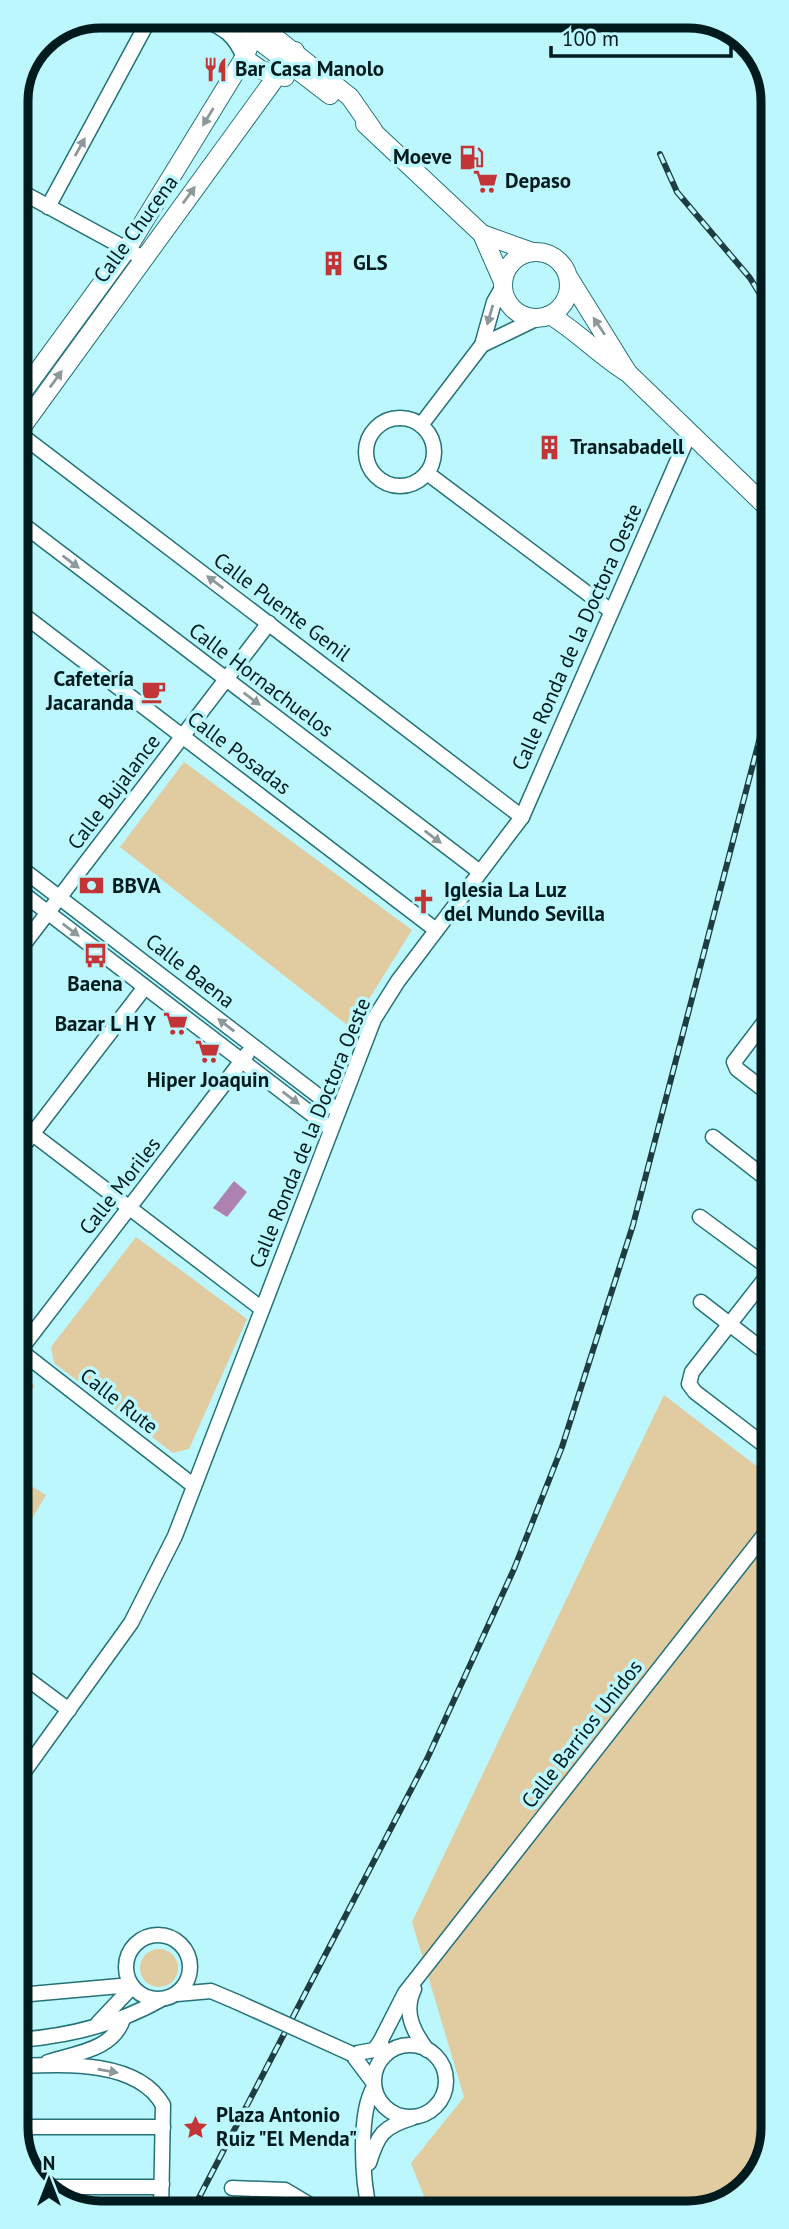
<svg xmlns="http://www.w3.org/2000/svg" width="789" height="2229" font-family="'PT Sans',sans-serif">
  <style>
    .green { fill: #e1cba0 }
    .water { fill: #ad81b0 }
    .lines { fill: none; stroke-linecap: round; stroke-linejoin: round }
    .minor-casing { stroke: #257279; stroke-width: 17 }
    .tertiary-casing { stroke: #257279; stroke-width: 20 }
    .minor { stroke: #fff; stroke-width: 14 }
    .tertiary { stroke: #fff; stroke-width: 18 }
    .rail-casing { stroke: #1d3d41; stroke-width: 6 }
    .rail { stroke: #bcf7fd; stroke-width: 3.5; stroke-dasharray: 10; stroke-linecap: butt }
    .minor-bridge-casing { stroke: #257279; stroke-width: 17; stroke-linecap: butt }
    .minor-bridge { stroke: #fff; stroke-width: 14 }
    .oneway { fill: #8c989a }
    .labels { text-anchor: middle; stroke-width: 7; stroke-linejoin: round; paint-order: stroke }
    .poi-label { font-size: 21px; font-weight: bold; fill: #001b1e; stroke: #bcf7fd; text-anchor: start }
    .street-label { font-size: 21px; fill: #001b1e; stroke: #bcf7fd }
    .rim { fill: none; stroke: #001b1e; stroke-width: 9 }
  </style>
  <rect width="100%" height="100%" fill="#bcf7fd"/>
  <!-- green -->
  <g class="green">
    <polygon points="184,762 412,930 351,1028 120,847"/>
    <polygon points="136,1237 247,1319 189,1449 173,1453 54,1363 51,1347"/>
    <polygon points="18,1373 35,1386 18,1405"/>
    <polygon points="664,1395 772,1478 773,2128 755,2180 710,2210 430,2212 411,2163 464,2097 412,1922"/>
    <polygon points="23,1481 46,1495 20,1539 18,1488"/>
    <circle cx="159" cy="1968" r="19"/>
  </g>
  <!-- water -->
  <polygon class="water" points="234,1181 247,1192 227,1217 213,1208"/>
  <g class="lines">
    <defs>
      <g id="minor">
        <path d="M198 16C222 28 234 32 244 58"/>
        <polyline points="284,16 301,20 314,16"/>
        <polyline points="40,43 41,40"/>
        <polyline points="16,189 143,258"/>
        <polyline points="48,207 151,16"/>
        <polyline points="482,345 538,318"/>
        <circle cx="400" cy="452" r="34"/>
        <polyline points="421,425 482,345 494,302 502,288"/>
        <polyline points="16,431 522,817"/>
        <polyline points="427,473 611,611"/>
        <polyline points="17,520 480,872"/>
        <polyline points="17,610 436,930"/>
        <polyline points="17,865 338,1111"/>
        <polyline points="17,889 331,1129"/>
        <polyline points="17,953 269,623"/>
        <polyline points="772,1012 734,1062 737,1069 772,1096"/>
        <polyline points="17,1122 262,1309"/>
        <polyline points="713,1137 772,1183"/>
        <polyline points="17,1154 145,987"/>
        <polyline points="700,1217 772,1270"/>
        <polyline points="772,1270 692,1372 689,1384 695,1392 772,1451"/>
        <polyline points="701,1302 772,1357"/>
        <polyline points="18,1349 194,1486"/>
        <polyline points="20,1350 247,1054"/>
        <polyline points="18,1672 69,1710"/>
        <polyline points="18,1780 131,1623 175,1536 374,1019 398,981 522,817 690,432"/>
        <circle cx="158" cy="1967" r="32"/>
        <path d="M414 1989C403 2012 413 2031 427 2050"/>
        <polyline points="177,1994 211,1991 237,2002"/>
        <polyline points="19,1995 131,1985"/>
        <polyline points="98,2023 132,1987"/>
        <path d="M19 2040C69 2036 116 2025 160 2000"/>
        <circle cx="410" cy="2081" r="36"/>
        <polyline points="352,2054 373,2082"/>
        <polyline points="352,2054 374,2050 380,2042"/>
        <polyline points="386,2054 380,2042 405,1993 772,1525"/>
        <path d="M48 2062C76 2053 113 2050 123 2019"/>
        <path d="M19 2066C64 2064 138 2060 163 2105L161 2213"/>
        <polyline points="19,2127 163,2127"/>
        <path d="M369 2163C378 2134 383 2127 412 2118"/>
        <polyline points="42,2187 157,2187 162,2184"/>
        <polyline points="232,2188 285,2190 322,2212"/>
        <path d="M370 2212C362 2181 358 2113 374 2087"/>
      </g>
      <g id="tertiary">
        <polyline points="227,16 330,95"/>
        <polyline points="244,58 261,70 285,77"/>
        <polyline points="365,124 482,234 503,282"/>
        <polyline points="482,234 532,252"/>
        <circle cx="536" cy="285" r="33"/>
        <polyline points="569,278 628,373"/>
        <path d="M550 315C578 332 600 356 628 373L771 511"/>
        <polyline points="16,401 127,249 244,58 253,36 262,27 350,97 373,130"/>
        <polyline points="16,435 295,51"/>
      </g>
    </defs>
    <!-- minor casing -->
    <use href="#minor" class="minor-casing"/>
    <!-- tertiary casing -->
    <use href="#tertiary" class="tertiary-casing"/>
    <!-- minor -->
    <use href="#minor" class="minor"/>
    <!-- tertiary -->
    <use href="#tertiary" class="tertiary"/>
    <defs>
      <g id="rail">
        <polyline points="660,154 677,192 750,278 771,312"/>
        <polyline points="191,2213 427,1759 514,1569 562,1447 633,1225 771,695"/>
      </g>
    </defs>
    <!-- rail casing -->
    <use href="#rail" class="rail-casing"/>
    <!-- rail -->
    <use href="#rail" class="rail"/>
    <defs>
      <polyline id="minor-bridge" points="237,2002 352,2054"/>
    </defs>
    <!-- minor-bridge casing -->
    <use href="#minor-bridge" class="minor-bridge-casing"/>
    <!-- minor-bridge -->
    <use href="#minor-bridge" class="minor-bridge"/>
  </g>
  <!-- one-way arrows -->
  <defs><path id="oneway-solid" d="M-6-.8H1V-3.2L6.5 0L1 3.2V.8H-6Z" transform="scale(1.75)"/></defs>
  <g class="oneway">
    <use href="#oneway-solid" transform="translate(208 117) rotate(121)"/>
    <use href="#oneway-solid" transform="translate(80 147) rotate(-61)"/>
    <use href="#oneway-solid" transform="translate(189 195) rotate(-54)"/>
    <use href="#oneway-solid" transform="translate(490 315) rotate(106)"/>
    <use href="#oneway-solid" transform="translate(599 326) rotate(-124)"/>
    <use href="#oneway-solid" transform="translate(56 379) rotate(-54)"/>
    <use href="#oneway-solid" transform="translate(71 562) rotate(37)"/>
    <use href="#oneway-solid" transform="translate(215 582) rotate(-143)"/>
    <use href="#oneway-solid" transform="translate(252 699) rotate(37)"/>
    <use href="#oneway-solid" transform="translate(433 837) rotate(37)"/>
    <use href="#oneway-solid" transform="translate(71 930) rotate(37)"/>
    <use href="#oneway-solid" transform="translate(226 1025) rotate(-142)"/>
    <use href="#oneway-solid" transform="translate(291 1098) rotate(37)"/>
    <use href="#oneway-solid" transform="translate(108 2071) rotate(10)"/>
  </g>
  <!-- icons -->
  <defs>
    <symbol id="restaurant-bare" viewBox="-9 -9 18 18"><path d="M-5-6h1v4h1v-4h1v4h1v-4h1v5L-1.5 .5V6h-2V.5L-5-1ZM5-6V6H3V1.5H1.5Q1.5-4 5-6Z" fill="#c33437" stroke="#bcf7fd" stroke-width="2.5" paint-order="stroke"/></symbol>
    <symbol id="fuel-bare" viewBox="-9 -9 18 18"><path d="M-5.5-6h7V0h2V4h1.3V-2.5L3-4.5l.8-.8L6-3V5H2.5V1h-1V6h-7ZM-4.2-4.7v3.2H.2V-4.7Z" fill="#c33437" stroke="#bcf7fd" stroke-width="2.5" paint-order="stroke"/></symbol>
    <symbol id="supermarket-bare" viewBox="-9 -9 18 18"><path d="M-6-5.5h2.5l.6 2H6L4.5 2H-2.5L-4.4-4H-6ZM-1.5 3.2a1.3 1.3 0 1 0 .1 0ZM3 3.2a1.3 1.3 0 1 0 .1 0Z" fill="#c33437" stroke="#bcf7fd" stroke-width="2.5" paint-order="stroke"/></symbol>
    <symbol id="building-bare" viewBox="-9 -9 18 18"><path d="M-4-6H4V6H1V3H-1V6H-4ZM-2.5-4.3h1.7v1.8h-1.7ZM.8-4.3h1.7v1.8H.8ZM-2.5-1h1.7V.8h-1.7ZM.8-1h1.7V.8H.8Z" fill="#c33437" stroke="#bcf7fd" stroke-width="2.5" paint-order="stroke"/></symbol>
    <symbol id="cafe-bare" viewBox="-9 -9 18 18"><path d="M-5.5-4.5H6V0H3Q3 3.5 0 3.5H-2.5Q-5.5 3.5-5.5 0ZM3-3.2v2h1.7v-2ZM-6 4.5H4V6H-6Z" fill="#c33437" stroke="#bcf7fd" stroke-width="2.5" paint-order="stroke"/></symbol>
    <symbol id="bank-bare" viewBox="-9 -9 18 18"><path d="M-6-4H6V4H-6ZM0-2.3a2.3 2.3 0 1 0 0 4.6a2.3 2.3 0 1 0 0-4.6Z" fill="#c33437" stroke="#bcf7fd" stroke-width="2.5" paint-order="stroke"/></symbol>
    <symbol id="church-bare" viewBox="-9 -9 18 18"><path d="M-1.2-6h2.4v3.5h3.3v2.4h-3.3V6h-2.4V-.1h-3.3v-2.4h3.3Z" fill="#c33437" stroke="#bcf7fd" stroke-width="2.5" paint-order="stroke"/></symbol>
    <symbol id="bus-bare" viewBox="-9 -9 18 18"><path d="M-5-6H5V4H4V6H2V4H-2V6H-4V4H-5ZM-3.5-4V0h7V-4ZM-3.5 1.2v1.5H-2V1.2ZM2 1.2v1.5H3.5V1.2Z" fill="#c33437" stroke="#bcf7fd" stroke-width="2.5" paint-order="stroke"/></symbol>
    <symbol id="sight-bare" viewBox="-9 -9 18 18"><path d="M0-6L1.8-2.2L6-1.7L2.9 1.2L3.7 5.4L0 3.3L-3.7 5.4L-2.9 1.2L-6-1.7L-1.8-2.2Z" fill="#c33437" stroke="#bcf7fd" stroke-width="2.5" paint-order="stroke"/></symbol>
  </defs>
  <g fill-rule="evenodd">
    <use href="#restaurant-bare" x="198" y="52" width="35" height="35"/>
    <use href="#fuel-bare" x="454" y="140" width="35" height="35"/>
    <use href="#supermarket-bare" x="468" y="164" width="35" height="35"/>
    <use href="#building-bare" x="316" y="246" width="35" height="35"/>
    <use href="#building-bare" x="532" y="430" width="35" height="35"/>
    <use href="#cafe-bare" x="136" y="674" width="35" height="35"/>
    <use href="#bank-bare" x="74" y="868" width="35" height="35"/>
    <use href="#church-bare" x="406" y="884" width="35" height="35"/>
    <use href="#bus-bare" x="78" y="938" width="35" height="35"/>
    <use href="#supermarket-bare" x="158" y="1006" width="35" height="35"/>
    <use href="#supermarket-bare" x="190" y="1034" width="35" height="35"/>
    <use href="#sight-bare" x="178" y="2110" width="35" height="35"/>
  </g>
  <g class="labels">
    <!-- poi labels -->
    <g class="poi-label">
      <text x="235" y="76">Bar Casa Manolo</text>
      <text x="452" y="164" text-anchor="end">Moeve</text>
      <text x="505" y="188">Depaso</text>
      <text x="353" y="270">GLS</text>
      <text x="570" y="454">Transabadell</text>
      <text x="134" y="686" text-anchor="end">Cafetería<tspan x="134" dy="24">Jacaranda</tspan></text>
      <text x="112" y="893">BBVA</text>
      <text x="444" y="897">Iglesia La Luz<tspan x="444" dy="24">del Mundo Sevilla</tspan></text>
      <text x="95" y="991" text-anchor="middle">Baena</text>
      <text x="156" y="1031" text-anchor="end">Bazar L H Y</text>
      <text x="208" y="1087" text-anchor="middle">Hiper Joaquin</text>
      <text x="216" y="2122">Plaza Antonio<tspan x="216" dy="24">Ruiz "El Menda"</tspan></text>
    </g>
    <!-- street labels -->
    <g class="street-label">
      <text transform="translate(136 229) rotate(-54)" y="7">Calle Chucena</text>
      <text transform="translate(282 607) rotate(37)" y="7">Calle Puente Genil</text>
      <text transform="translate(577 637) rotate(-66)" y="7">Calle Ronda de la Doctora Oeste</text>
      <text transform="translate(261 680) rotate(37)" y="7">Calle Hornachuelos</text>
      <text transform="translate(239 753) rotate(37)" y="7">Calle Posadas</text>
      <text transform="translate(114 792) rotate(-53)" y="7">Calle Bujalance</text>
      <text transform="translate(190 971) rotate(38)" y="7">Calle Baena</text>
      <text transform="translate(310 1133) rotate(-68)" y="7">Calle Ronda de la Doctora Oeste</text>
      <text transform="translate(120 1186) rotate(-52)" y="7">Calle Moriles</text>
      <text transform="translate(119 1401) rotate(38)" y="7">Calle Rute</text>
      <text transform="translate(582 1734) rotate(-52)" y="7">Calle Barrios Unidos</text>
    </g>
  </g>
  <!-- crop -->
  <path d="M0 0H789V2229H0ZM101 28H688A73 73 0 0 1 761 101V2128A73 73 0 0 1 688 2201H101A73 73 0 0 1 28 2128V101A73 73 0 0 1 101 28Z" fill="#bcf7fd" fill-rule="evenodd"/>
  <path class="rim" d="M101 28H688A73 73 0 0 1 761 101V2128A73 73 0 0 1 688 2201H101A73 73 0 0 1 28 2128V101A73 73 0 0 1 101 28Z"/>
  <!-- north arrow -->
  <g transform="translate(49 2180)" stroke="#bcf7fd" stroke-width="5" paint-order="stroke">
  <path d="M0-5L12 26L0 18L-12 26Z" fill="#001b1e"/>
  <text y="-10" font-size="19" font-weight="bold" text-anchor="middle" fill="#001b1e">N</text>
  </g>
  <!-- scale -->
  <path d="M551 46v10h180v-10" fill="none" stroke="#001b1e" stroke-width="3.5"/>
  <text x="562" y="46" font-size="21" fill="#001b1e" stroke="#bcf7fd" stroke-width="5" paint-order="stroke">100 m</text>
</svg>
